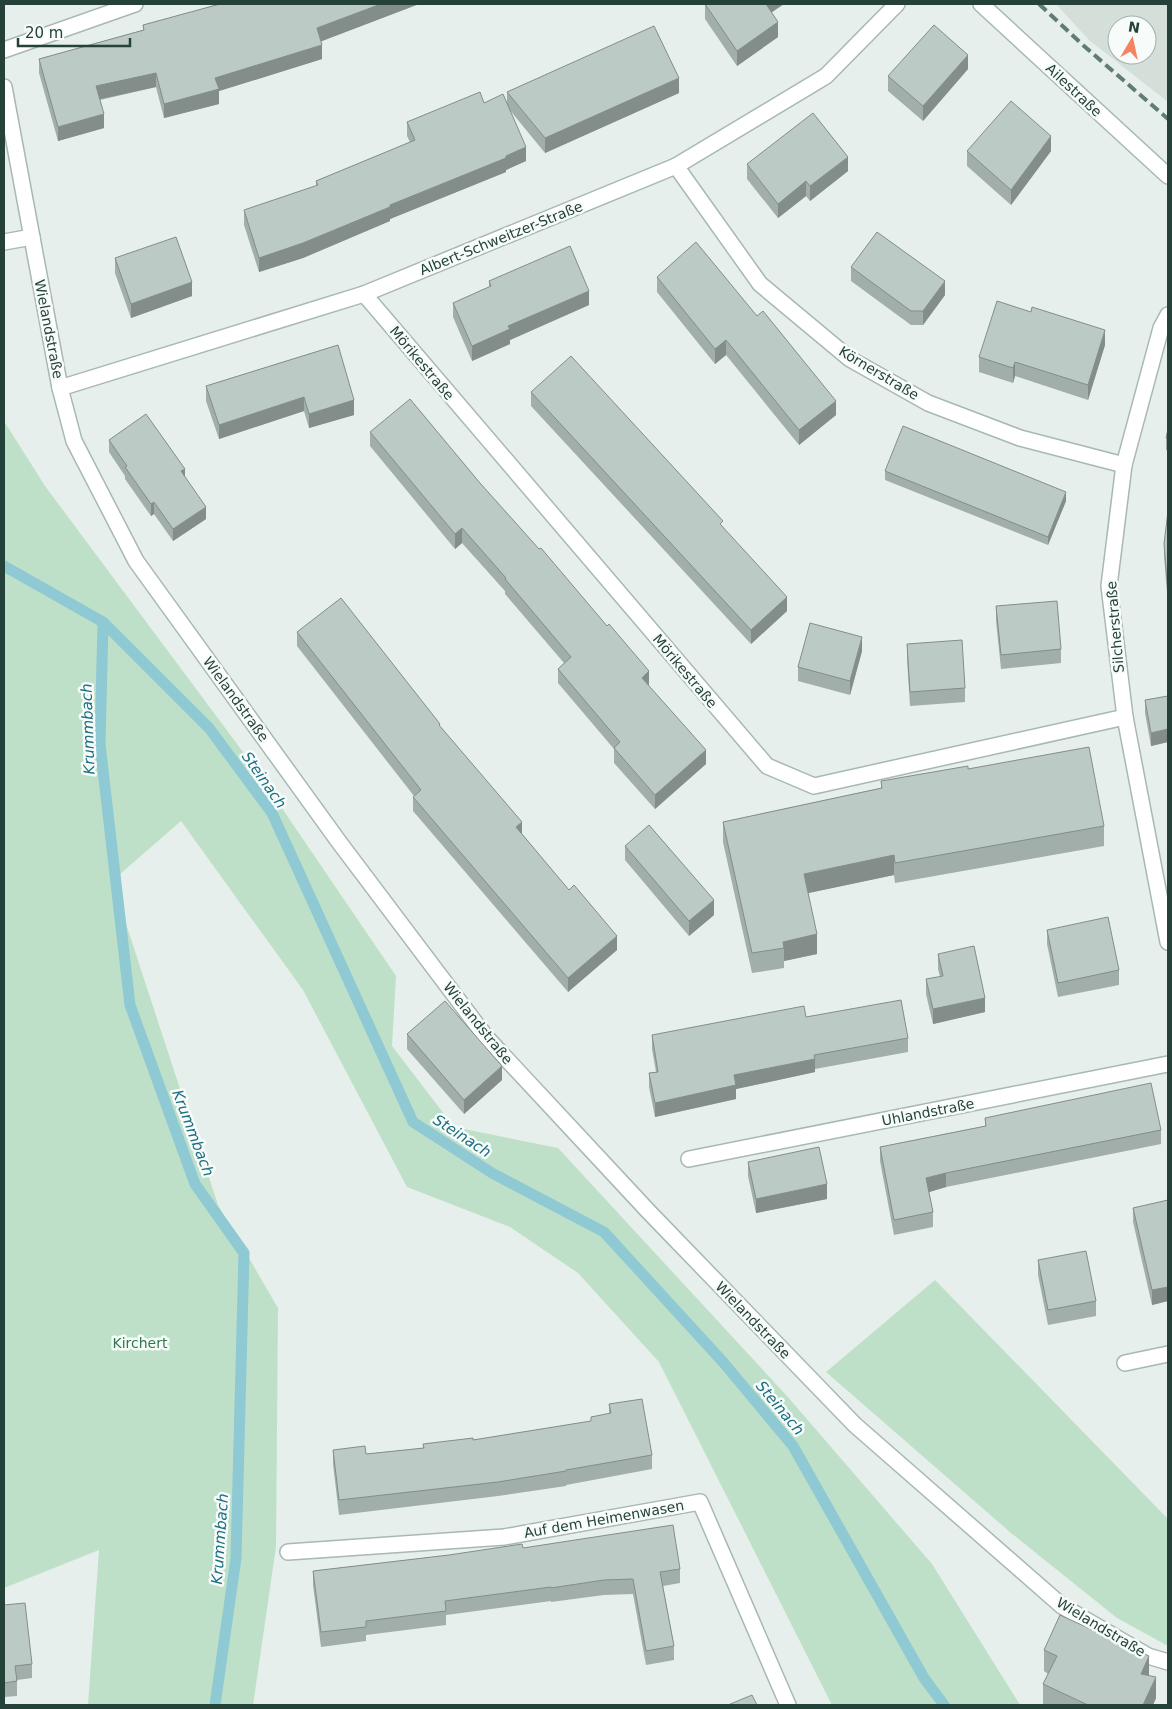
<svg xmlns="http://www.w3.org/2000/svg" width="1172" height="1709" font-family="'DejaVu Sans',sans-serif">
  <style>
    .built { fill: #d4dfda; fill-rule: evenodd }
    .green { fill: #bfe0c8 }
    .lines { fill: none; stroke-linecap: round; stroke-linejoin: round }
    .stream { stroke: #8ec9d4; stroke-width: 11 }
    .street-casing { stroke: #a8b8b2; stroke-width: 18 }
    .street { stroke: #fff; stroke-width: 15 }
    .rail { stroke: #5f7d75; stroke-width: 4; stroke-dasharray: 10 5; stroke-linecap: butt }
    .wall { fill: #a1aea9 }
    .shaded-wall { fill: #838d89 }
    .building { fill: #bbcac4; stroke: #838d89 }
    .labels { text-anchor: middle; stroke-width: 5; stroke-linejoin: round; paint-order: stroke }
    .street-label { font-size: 14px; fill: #24423a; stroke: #f7fbf9 }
    .park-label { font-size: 14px; fill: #2d7a4b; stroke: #f7fbf9 }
    .water-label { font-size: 15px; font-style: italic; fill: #1c6f80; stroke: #f7fbf9 }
  </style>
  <rect width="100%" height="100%" fill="#e6efeb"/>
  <!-- built -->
  <path class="built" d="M1056 4H1168V102L1089 40ZM1117 25H1147V55H1117Z"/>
  <!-- green -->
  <g class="green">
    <polygon points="4,421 45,486 252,764 396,976 392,1046 454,1127 558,1148 787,1396 932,1564 1020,1705 832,1705 659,1362 578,1273 510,1227 407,1187 303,990 181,821 112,881 218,1205 278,1308 276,1547 253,1705 88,1705 99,1550 4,1588"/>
    <polygon points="935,1280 1168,1519 1168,1646 1117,1618 1011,1533 826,1372"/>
  </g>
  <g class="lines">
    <!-- stream -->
    <g class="stream">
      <polyline points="4,566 103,622 209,728 272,813 413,1122 492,1173 604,1232 723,1362 793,1446 924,1678 944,1705"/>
      <polyline points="103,622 100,744 130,1005 195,1184 244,1253 236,1558 215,1705"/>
    </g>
    <defs>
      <g id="street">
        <polyline points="981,4 1168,176"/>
        <polyline points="4,50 135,4"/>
        <polyline points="4,87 60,388 74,441 136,561 339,842 486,1037 649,1212 855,1425 1062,1606 1148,1656 1168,1662"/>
        <polyline points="676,166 760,284 850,359 928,403 1020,438 1124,465"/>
        <polyline points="4,242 32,237"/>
        <polyline points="364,294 767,766 814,786 1125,717"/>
        <polyline points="1168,315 1161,328 1124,465 1109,586 1125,717 1168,942"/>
        <polyline points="60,388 364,294 676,166 826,76 897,4"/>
        <polyline points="689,1159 1168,1064"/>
        <polyline points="1125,1363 1168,1354"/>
        <polyline points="288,1552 504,1537 700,1502 788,1705"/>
      </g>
    </defs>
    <!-- street casing -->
    <use href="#street" class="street-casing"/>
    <!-- street -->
    <use href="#street" class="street"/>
    <!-- rail -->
    <polyline class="rail" points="1039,4 1084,46 1168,119"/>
  </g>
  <!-- wall -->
  <g class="wall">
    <polygon points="220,4 419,4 321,41 322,59 219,91 219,104 164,118 156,87 100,100 104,128 58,141 39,73 39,59 143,30 143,25"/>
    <polygon points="705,4 772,13 778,37 737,66 705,19"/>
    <polygon points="968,69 923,121 888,91 888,76"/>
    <polygon points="507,92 679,93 545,153 509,109 526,161 506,170 506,172 390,219 390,221 303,258 259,272 244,225 244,210 316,186 316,181 410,142 407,136 407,122 484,103 507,105"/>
    <polygon points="967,151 1051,151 1011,205 967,166"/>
    <polygon points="747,164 848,171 810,201 806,196 778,218 747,179"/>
    <polygon points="115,258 192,296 131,318 115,273"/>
    <polygon points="851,267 945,295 923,325 911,325 851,281"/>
    <polygon points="657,277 757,316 836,415 799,445 726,355 715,364 657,292"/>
    <polygon points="489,281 589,305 510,340 510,344 472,361 453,317 453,303 489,287"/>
    <polygon points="338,345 354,415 309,428 304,411 219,439 206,401 206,386"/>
    <polygon points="1105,345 1088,400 1015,376 1013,383 979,372 979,357"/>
    <polygon points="531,392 723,527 787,611 751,644 531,406"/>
    <polygon points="1168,429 1168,451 1166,450 1166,438"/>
    <polygon points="370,432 649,686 706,764 655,809 614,763 614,749 558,683 558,669 564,663 505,594 505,591 462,543 455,549 370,446"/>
    <polygon points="109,440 185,477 206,519 173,541 154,514 151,516 125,479 125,476 109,452"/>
    <polygon points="885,471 1066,501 1048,545 885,480"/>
    <polygon points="1168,511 1168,605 1164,556 1164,544"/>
    <polygon points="996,606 1061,649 1061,663 1001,669 996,621"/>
    <polygon points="297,632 440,727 522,834 617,950 568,992 413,811 413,797 414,796 297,646"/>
    <polygon points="907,644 965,688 965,702 910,706 907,659"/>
    <polygon points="862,651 850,695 798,681 798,667"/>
    <polygon points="1168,696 1168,742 1151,746 1145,713 1145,700"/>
    <polygon points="968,769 1104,826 1104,846 895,883 894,875 808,893 817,954 784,961 784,968 752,973 723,842 723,822 881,788 881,781"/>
    <polygon points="625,846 714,915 689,936 625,860"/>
    <polygon points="1047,930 1119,970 1119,985 1058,997 1047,944"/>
    <polygon points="938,954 985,1012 933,1024 926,994 926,979 940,977 938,969"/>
    <polygon points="806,1017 908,1038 908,1052 815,1069 815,1072 736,1089 736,1099 655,1117 649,1087 649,1073 656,1072 652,1049 652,1035"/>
    <polygon points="407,1034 502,1080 464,1114 407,1049"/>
    <polygon points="985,1118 1161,1130 1161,1144 946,1187 929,1192 933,1212 933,1227 894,1235 880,1161 880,1147 985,1126"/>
    <polygon points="748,1162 827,1199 756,1213 748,1176"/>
    <polygon points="1168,1200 1168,1301 1152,1305 1133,1222 1133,1208"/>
    <polygon points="1038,1260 1096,1301 1096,1316 1048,1325 1038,1275"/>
    <polygon points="609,1404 652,1455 652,1469 566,1485 566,1486 498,1496 339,1515 333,1464 333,1450 366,1454 423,1448 423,1444 473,1440 591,1422 591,1417 609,1414"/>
    <polygon points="523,1548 680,1569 680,1583 663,1586 674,1646 674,1660 646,1665 633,1594 604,1595 551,1602 551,1601 446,1615 446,1625 366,1635 366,1641 321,1647 313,1585 313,1571 449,1555"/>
    <polygon points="4,1605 32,1664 32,1678 17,1680 17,1696 4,1697"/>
    <polygon points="1044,1650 1149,1675 1156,1698 1153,1705 1043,1705 1043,1684 1048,1674 1044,1671"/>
  </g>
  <!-- shaded-wall -->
  <g class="shaded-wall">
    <polygon points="381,4 419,4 317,43 317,28"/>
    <polygon points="765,4 784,4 765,17"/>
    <polygon points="778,22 778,37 737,66 737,51"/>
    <polygon points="322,45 322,59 219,91 219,104 164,118 164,104 215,78"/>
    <polygon points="968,55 968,69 923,121 923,106"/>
    <polygon points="156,73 156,87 96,100 96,86"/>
    <polygon points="679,78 679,93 545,153 545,138"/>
    <polygon points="104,114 104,128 58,141 58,127"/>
    <polygon points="1051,136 1051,151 1011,205 1011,190"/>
    <polygon points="526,147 526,161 506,170 506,172 390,219 390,221 303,258 259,272 259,258 390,205"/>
    <polygon points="848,157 848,171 810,201 810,186"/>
    <polygon points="806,181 806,196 778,218 778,204"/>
    <polygon points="945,281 945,295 923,325 923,311"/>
    <polygon points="192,282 192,296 131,318 131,304"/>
    <polygon points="589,291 589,305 510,340 510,344 472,361 472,346 508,326"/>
    <polygon points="1105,330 1105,345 1088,400 1088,385"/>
    <polygon points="726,340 726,355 715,364 715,349"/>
    <polygon points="1015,362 1015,376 1013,383 1013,368"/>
    <polygon points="304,397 304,411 219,439 219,425"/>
    <polygon points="354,400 354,415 309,428 309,414"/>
    <polygon points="836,401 836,415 799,445 799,430"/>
    <polygon points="185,469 185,481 181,471"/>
    <polygon points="1066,492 1066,501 1048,545 1048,537"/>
    <polygon points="154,502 154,514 151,516 151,504"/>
    <polygon points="206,507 206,519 173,541 173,529"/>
    <polygon points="462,528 462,543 455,549 455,534"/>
    <polygon points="787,597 787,611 751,644 751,630"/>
    <polygon points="862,637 862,651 850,695 850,681"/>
    <polygon points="649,671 649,686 642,678"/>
    <polygon points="1168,729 1168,742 1151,746 1151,733"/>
    <polygon points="706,750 706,764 655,809 655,795"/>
    <polygon points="522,822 522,837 516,827"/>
    <polygon points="894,855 894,875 804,894 804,874"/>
    <polygon points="714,900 714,915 689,936 689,921"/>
    <polygon points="817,934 817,954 784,961 784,948 783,942"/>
    <polygon points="617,936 617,950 568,992 568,978"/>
    <polygon points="985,998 985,1012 933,1024 933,1009"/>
    <polygon points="815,1059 815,1072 736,1089 736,1099 655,1117 655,1103 734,1075"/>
    <polygon points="502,1066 502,1080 464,1114 464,1100"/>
    <polygon points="946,1173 946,1187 926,1193 926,1178"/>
    <polygon points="827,1184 827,1199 756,1213 756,1199"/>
    <polygon points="1168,1287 1168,1301 1152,1305 1152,1290"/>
    <polygon points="1149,1656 1149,1677 1141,1674"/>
    <polygon points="1156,1677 1156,1698 1153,1705 1143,1705"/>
  </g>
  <!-- building -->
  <g class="building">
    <polygon points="220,4 381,4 317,28 322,45 215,78 219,89 164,104 156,73 96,86 104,114 58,127 39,59 144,30 143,25"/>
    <polygon points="705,4 766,4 778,22 737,51"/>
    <polygon points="934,25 968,55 923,106 888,76"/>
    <polygon points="654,26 679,78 545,138 507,92"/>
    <polygon points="480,92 484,103 503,94 526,147 506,156 506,158 390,205 390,207 303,243 259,258 244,210 318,185 316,181 415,140 407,122"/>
    <polygon points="1011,101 1051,136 1011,190 967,151"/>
    <polygon points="813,113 848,157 810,186 806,181 778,204 747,164"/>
    <polygon points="877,232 945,281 923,311 911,311 851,267"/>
    <polygon points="176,237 192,282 131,304 115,258"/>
    <polygon points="696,242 757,316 763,311 836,401 799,430 726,340 715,349 657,277"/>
    <polygon points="570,246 589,291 508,326 510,329 472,346 453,303 491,286 489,281"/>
    <polygon points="997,301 1031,312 1032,307 1105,330 1088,385 1015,362 1013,368 979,357"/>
    <polygon points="338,345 354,400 309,414 304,397 219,425 206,386"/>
    <polygon points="571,356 723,521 720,524 787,597 751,630 531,392"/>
    <polygon points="410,399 480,483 539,549 541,548 607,626 609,624 649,671 642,678 706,750 655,795 614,748 620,742 558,669 571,657 505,579 506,578 462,528 455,534 370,432"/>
    <polygon points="146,414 185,469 181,471 206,507 173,529 154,502 151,504 125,467 127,466 109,440"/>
    <polygon points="903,426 1066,492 1048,537 885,471"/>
    <polygon points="1168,429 1168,439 1166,438"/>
    <polygon points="1168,511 1168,593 1164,544"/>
    <polygon points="341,598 440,724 439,725 522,822 516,827 569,890 574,885 617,936 568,978 413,797 421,790 297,632"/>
    <polygon points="1057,601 1061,649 1001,655 996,606"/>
    <polygon points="810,623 862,637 850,681 798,667"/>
    <polygon points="962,640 965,688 910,692 907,644"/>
    <polygon points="1168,696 1168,729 1151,733 1145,700"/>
    <polygon points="1089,747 1104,826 895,863 894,855 804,874 817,934 783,942 784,948 752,953 723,822 882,788 881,781 968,766 968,769"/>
    <polygon points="649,825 714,900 689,921 625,846"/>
    <polygon points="1108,917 1119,970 1058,983 1047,930"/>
    <polygon points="974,946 985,998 933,1009 926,979 943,976 938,954"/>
    <polygon points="901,1000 908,1038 814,1055 815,1059 734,1075 736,1085 655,1103 649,1073 658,1072 652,1035 804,1006 806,1017"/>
    <polygon points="445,1001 502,1066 464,1100 407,1034"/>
    <polygon points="1151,1083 1161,1130 946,1173 926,1178 933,1212 894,1220 880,1147 986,1126 985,1118"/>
    <polygon points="819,1147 827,1184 756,1199 748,1162"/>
    <polygon points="1168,1200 1168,1287 1152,1290 1133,1208"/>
    <polygon points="1086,1251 1096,1301 1048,1310 1038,1260"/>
    <polygon points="642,1399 652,1455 566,1470 566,1471 498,1482 339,1500 333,1450 365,1446 366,1454 424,1448 423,1444 473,1438 473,1440 591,1421 591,1417 611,1413 609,1404"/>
    <polygon points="673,1525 680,1569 660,1572 674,1646 646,1651 633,1579 604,1580 551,1588 551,1587 445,1601 446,1611 366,1621 366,1627 321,1632 313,1571 449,1555 522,1544 523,1548"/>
    <polygon points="25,1603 32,1664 15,1666 17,1681 4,1683 4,1605"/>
    <polygon points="1060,1615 1149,1656 1141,1674 1156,1677 1143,1705 1088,1705 1043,1684 1057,1656 1044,1650"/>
    <polygon points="752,1695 757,1705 728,1705"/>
  </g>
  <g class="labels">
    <!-- street labels -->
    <g class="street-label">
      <text transform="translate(1074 90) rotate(43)" y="5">Ailestraße</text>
      <text transform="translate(501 238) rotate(-22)" y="5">Albert-Schweitzer-Straße</text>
      <text transform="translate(49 329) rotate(79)" y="5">Wielandstraße</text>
      <text transform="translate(422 363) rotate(50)" y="5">Mörikestraße</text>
      <text transform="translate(879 373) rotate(31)" y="5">Körnerstraße</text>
      <text transform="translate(1115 627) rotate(-95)" y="5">Silcherstraße</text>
      <text transform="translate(685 671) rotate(50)" y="5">Mörikestraße</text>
      <text transform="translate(236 699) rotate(54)" y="5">Wielandstraße</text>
      <text transform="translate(478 1023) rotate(51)" y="5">Wielandstraße</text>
      <text transform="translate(928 1112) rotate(-11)" y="5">Uhlandstraße</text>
      <text transform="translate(753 1320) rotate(46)" y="5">Wielandstraße</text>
      <text transform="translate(604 1519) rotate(-10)" y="5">Auf dem Heimenwasen</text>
      <text transform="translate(1101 1627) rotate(31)" y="5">Wielandstraße</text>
    </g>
    <!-- park labels -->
    <g class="park-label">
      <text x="140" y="1348">Kirchert</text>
    </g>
    <!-- water labels -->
    <g class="water-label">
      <text transform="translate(88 729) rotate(-92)" y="5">Krummbach</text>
      <text transform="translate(264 780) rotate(55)" y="5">Steinach</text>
      <text transform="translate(193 1133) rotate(69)" y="5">Krummbach</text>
      <text transform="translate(462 1136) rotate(33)" y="5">Steinach</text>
      <text transform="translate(780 1408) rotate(50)" y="5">Steinach</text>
      <text transform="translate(220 1539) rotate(-86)" y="5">Krummbach</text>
    </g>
  </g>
  <!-- border -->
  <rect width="1172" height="1709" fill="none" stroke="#24423a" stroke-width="10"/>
  <!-- north arrow -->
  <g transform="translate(1132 40) rotate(9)"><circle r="24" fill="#f7fbf9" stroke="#a3b1ad"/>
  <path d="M0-4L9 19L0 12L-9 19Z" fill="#f4845f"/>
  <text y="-8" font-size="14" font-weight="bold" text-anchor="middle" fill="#24423a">N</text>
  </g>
  <!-- scale -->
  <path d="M18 38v8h112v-8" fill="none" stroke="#24423a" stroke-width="2.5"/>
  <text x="25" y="38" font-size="15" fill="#24423a" stroke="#f7fbf9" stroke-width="4" paint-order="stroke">20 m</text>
</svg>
